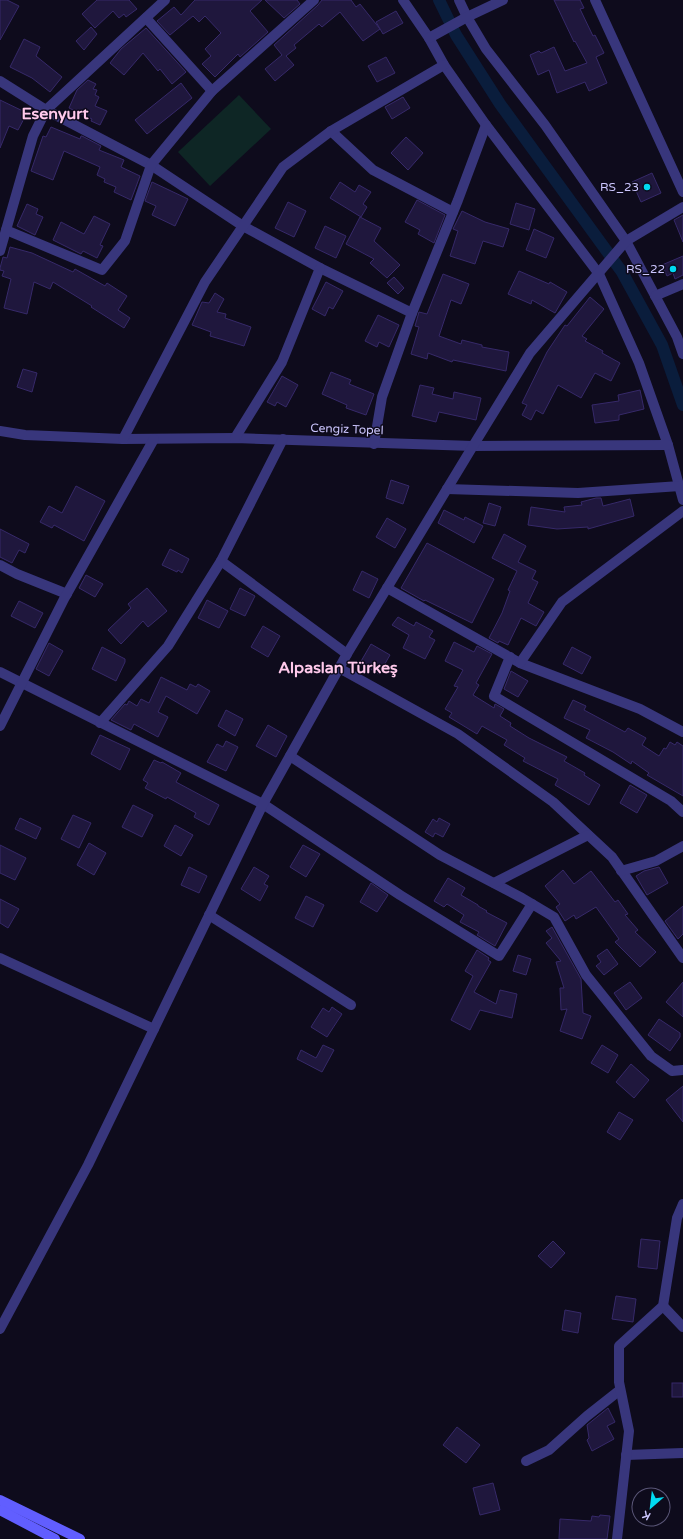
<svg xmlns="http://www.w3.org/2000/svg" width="683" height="1539" font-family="'Varela Round',sans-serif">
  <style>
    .green { fill: #0e2625 }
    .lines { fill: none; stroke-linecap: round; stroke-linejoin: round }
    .canal { stroke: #0a1d3c; stroke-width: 12 }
    .building { fill: #1f173d; stroke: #362969 }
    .street { stroke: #38367c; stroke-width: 10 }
    .secondary { stroke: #615eff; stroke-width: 10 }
    .poi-dot { fill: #00daf1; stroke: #0e0b1c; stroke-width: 1.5 }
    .labels { text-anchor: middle; stroke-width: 3; stroke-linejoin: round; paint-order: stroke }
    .poi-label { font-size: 12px; fill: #cdc7ff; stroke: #0e0b1c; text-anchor: end }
    .street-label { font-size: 12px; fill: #cdc7ff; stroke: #0e0b1c }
    .district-label { font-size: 16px; font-weight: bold; fill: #ffc9eb; stroke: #0e0b1c }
  </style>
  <rect width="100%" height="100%" fill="#0e0b1c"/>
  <!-- green -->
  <polygon class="green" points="239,95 271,129 210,186 178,152"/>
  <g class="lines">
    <!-- canal -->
    <polyline class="canal" points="439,0 456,35 500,104 622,272 662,345 683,405"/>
  </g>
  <!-- building -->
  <g class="building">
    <polygon points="0,0 7,0 19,6 0,40"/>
    <polygon points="97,0 129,0 137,9 126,17 124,14 119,18 113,11 95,28 82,14"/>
    <polygon points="195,0 262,0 250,11 268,32 240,57 238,54 215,77 202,64 211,56 205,49 221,33 205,16 199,22 193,16 170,35 157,21 174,7 181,15"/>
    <polygon points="265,0 297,0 300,4 284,18"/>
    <polygon points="322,0 351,0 356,7 360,4 380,29 363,41 340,12 322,27 319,24 294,45 296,48 286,56 294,65 275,81 265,69 282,55 274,45 318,5"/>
    <polygon points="554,0 580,0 584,8 580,9 593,36 595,35 604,53 596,57 607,83 589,91 585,82 557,93 549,70 538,75 530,55 539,51 541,53 554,47 565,71 587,63 575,41 574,42"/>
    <polygon points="396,11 403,23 383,34 376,22"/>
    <polygon points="91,27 97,34 84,50 76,41"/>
    <polygon points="146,28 186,72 172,84 160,69 158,71 143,53 124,75 110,63 121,49"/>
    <polygon points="24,39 40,47 36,56 62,77 50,92 32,78 10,67"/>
    <polygon points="386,57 395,73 377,82 368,66"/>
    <polygon points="88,80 96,84 93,89 97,90 95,95 99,97 95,106 107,111 100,125 91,121 92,119 69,108 77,90"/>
    <polygon points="181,83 192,98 147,134 135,120"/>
    <polygon points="403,97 410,108 392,119 385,107"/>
    <polygon points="0,100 27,113 18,130 9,126 0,148"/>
    <polygon points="51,127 80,139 81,136 82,136 101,146 99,150 124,160 121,167 140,176 131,200 114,192 116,187 104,182 105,179 97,175 100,167 64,151 53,180 31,171 43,136 46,137"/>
    <polygon points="406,137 423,153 408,170 391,153"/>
    <polygon points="652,173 661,193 641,202 632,182"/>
    <polygon points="152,182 188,199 175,226 152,215 156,206 145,201"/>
    <polygon points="340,182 355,192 359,185 371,192 363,204 367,207 361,217 330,198"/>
    <polygon points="417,200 445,215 434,243 418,234 420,230 405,222"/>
    <polygon points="288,202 306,211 294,237 275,228"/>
    <polygon points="516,203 535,209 529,230 510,224"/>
    <polygon points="27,204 38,209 36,214 43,217 35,235 17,226"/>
    <polygon points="462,211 485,222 509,229 503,247 483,241 475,264 450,256 458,231 453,229"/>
    <polygon points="683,215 683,242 674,220"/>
    <polygon points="94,216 110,224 100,245 103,246 97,258 83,251 81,254 53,240 61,222 84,234"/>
    <polygon points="360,217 381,228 374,241 400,265 387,278 370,263 374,259 346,244"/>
    <polygon points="325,226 346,236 336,258 315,248"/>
    <polygon points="534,229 554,238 546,258 526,250"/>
    <polygon points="10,247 32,253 73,272 75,269 105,286 107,283 127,296 118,310 130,318 124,328 91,307 92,306 53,282 50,289 34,282 27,314 4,308 11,279 2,276 4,271 0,270 0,268 3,257 7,258"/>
    <polygon points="683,256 683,275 675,279 673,273 667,276 662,265"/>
    <polygon points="519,271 549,284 550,282 567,292 555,313 532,300 531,304 508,294"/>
    <polygon points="443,274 469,284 461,304 451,300 439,336 461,344 462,340 482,345 482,347 509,352 506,371 453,360 452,362 428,353 427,359 411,354 419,327 415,326 419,312 427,314"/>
    <polygon points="394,277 404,288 398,294 387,283"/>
    <polygon points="326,282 343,291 333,309 329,307 325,316 312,309"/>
    <polygon points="215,293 224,299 217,312 226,314 225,318 251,327 244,346 210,336 211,332 192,325 202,302 209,303"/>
    <polygon points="590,297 604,309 582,336 587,339 585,341 603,351 602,353 620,363 611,381 595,373 581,398 558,385 543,414 536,410 531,420 522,415 527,405 522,403 547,352 565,325 567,326"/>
    <polygon points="378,315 399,325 389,347 379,342 377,347 365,341"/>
    <polygon points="23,369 37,373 32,392 17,387"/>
    <polygon points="331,372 351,380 349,384 374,394 366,415 346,408 347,405 322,394"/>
    <polygon points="282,376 298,385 286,407 277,402 275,406 267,402"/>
    <polygon points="420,385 434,388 432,394 453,399 454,392 481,398 476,420 439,412 436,422 412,416"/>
    <polygon points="640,390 644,409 619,415 619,420 595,423 592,405 619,401 618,395"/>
    <polygon points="391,480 409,486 403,504 386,498"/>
    <polygon points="76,486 105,501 84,541 54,525 52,528 40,522 49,506 62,513"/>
    <polygon points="596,498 601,498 603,506 630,499 634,516 588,529 588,527 557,529 528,525 531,507 565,512 564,507 582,505 581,502"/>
    <polygon points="489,503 501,507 495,526 483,523"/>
    <polygon points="444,510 464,520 465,517 483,526 474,543 438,523"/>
    <polygon points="387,518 406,529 395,548 376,537"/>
    <polygon points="0,529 29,544 25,553 19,550 12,563 0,557"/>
    <polygon points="504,534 526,546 518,562 536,571 532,579 538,582 528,603 544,612 536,626 521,618 508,645 499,641 498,643 489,638 502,613 510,591 508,590 517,571 492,558"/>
    <polygon points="427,543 494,579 472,623 425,600 424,601 401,588"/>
    <polygon points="170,549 189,559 182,573 178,570 177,572 162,565"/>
    <polygon points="362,571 378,579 369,598 353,590"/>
    <polygon points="86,575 103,584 95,597 79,588"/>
    <polygon points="147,588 167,611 148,627 143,621 121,644 108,630 131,608 128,604"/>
    <polygon points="240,588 255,596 245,616 230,609"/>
    <polygon points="207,600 228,611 219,628 198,618"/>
    <polygon points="19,601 43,613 35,628 11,616"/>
    <polygon points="398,617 414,626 416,622 433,631 429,637 435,640 425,659 403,648 409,635 392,625"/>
    <polygon points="263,626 280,636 268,657 251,647"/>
    <polygon points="454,642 474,652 477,646 492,654 476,683 479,685 473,695 494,708 495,704 504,709 500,716 511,723 510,726 529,738 567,757 564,761 585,773 584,775 600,785 589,805 555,785 558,779 523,761 525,758 504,745 507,740 482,726 477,734 449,717 452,713 445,709 458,687 454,686 463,670 445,661"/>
    <polygon points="49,643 63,651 49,676 36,669"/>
    <polygon points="371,644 390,655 379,674 360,663"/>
    <polygon points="102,647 125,659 125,662 116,681 92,669"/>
    <polygon points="572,647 591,657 582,674 563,664"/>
    <polygon points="511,671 528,681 518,697 504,689"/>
    <polygon points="161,677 187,690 190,684 196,687 198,684 210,691 197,714 166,696 158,712 168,717 158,737 134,724 131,730 111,720 125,704 127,705 129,701 137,706 141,699 149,703"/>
    <polygon points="573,700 586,706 584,710 625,732 628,728 646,738 642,745 659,756 664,748 666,749 670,742 675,745 677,742 683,746 683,796 647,775 649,773 632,761 631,764 613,752 586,738 590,730 564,718"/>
    <polygon points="226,710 243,719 235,736 218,726"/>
    <polygon points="268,725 287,736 276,757 256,746"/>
    <polygon points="100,735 130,749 120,770 91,754"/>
    <polygon points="226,741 238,747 226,771 207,762 217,744 223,747"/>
    <polygon points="154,760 161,763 162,762 181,773 176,782 219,805 209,825 194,817 196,813 167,797 166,799 145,788 148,783 143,780"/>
    <polygon points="630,785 647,795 637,813 620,803"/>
    <polygon points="133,805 153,815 142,837 122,827"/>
    <polygon points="73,815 91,823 79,848 61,839"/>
    <polygon points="20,818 41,828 36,839 15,829"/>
    <polygon points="439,818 450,824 443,837 435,833 433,837 425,832 433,819 437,822"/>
    <polygon points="175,825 193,835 181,856 164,846"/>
    <polygon points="89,843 106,853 94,875 77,865"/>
    <polygon points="0,845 26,858 15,880 0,873"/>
    <polygon points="303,845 320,854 306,877 290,867"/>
    <polygon points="189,867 207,876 199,893 181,885"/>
    <polygon points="254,867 269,876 264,884 268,886 260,901 241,889"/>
    <polygon points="659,867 668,883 647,895 636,876 644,871"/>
    <polygon points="563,870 574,884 591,871 615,902 618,900 628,914 625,915 638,930 635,932 656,952 640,967 615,942 619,939 596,907 576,919 574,915 565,921 556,907 560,904 545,886"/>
    <polygon points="448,878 465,888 461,895 478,905 478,906 487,911 486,912 507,923 495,946 477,935 479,932 460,922 464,915 447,904 444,907 434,901"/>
    <polygon points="371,883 388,895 377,912 360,902"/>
    <polygon points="306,896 324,905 313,927 295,918"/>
    <polygon points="0,899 19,909 8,928 0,923"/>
    <polygon points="683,906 683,934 678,939 665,921"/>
    <polygon points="552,927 581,979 583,1013 591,1016 582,1039 560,1031 567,1009 561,1010 560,988 564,988 556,962 561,961 546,943 552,938 546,931"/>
    <polygon points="607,949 618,964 604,975 596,966 601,962 597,956"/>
    <polygon points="477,950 489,958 488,960 491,962 474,992 496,1004 500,990 517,994 512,1018 480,1010 470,1030 451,1020 473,976 465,971"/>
    <polygon points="518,955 531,959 526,975 513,971"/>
    <polygon points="630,982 642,998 626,1010 614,993"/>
    <polygon points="683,982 683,1017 666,1002"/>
    <polygon points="332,1007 342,1014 327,1037 311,1027 323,1008 329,1012"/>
    <polygon points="659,1019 680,1033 680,1037 670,1051 648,1035"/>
    <polygon points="323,1045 334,1050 322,1072 297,1059 301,1050 316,1058"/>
    <polygon points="602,1045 618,1055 608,1073 591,1063"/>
    <polygon points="631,1064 649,1080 634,1098 616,1082"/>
    <polygon points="683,1086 683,1122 666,1100"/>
    <polygon points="619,1112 633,1120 620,1140 607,1132"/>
    <polygon points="641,1239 660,1241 657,1269 638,1267"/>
    <polygon points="553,1241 565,1253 551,1268 538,1256"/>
    <polygon points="616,1296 636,1299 633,1322 612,1319"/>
    <polygon points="565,1310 581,1313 578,1333 562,1330"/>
    <rect x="672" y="1383" width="11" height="14"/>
    <polygon points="608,1408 615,1422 607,1426 614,1439 592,1451 587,1440 589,1438 587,1425"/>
    <polygon points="457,1427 480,1445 466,1463 443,1445"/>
    <polygon points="493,1483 500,1510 480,1515 473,1488"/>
    <polygon points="600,1515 610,1516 607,1539 559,1539 560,1519 591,1521 592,1516 599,1517"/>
  </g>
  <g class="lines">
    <!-- street -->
    <g class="street">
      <polyline points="403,0 429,38 444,65 486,125 599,274 639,363 668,445 683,500"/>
      <polyline points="459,0 467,17 486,49 545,125 626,241 677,337 683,354"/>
      <polyline points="595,0 683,192"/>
      <polyline points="146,18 212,91"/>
      <polyline points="429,38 467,17 503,0"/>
      <polyline points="0,81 46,110 151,165 243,226 320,268 412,313"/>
      <polyline points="331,131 373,170 453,212"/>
      <polyline points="6,230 102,270 125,241 151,165 212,91 314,0"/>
      <polyline points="0,251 33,136 46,110 165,0"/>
      <polyline points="655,296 683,284"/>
      <polyline points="0,431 25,435 123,439 235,438 473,446 668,445"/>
      <polyline points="235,438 282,362 320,268"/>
      <polyline points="123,439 205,282 283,167 331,131 444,65"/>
      <polyline points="374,444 382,397 412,313 458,200 486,125"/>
      <polyline points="447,489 578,493 680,486"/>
      <polyline points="221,561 347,654"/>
      <polyline points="0,565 17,574 67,594"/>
      <polyline points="387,588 520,663 640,709 683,732"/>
      <polyline points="510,657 494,696 671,801 683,812"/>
      <polyline points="520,663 562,602 683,511"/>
      <polyline points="339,668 458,734 553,802 612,857 683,958"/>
      <polyline points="0,672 263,804 400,895 499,956 532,904"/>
      <polyline points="100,723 168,646 221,561 283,439"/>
      <polyline points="0,726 64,599 154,439"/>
      <polyline points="290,756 440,855 522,898 554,917 586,975 651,1056 672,1071 683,1070"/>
      <polyline points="621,871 656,861 683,846"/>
      <polyline points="494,883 588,835"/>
      <polyline points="209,915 351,1005"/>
      <polyline points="0,958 154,1029"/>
      <polyline points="663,1306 683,1327"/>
      <polyline points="0,1329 88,1165 263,804 347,654 473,446 530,353 626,241 683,207"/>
      <polyline points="626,1455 683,1453"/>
      <polyline points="526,1461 549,1450 587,1416 620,1390"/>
      <polyline points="617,1539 629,1431 619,1382 619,1346 663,1306 677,1218 683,1204"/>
    </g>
    <!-- secondary -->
    <g class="secondary">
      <polyline points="0,1500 80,1539"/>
      <polyline points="0,1510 55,1539"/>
    </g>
  </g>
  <!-- markers -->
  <g class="poi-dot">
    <circle cx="647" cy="187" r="4"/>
    <circle cx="673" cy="269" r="4"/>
  </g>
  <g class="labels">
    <!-- poi labels -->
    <g class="poi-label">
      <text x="639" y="191">RS_23</text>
      <text x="665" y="273">RS_22</text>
    </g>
    <!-- street labels -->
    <g class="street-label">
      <text transform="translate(347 429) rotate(2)" y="4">Cengiz Topel</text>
    </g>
    <!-- district labels -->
    <g class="district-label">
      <text x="55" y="119">Esenyurt</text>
      <text x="338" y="673">Alpaslan Türkeş</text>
    </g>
  </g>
  <!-- north arrow -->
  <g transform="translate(651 1507) rotate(208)"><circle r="19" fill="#0e0b1c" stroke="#5a5677"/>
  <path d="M0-3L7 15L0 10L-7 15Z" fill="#00daf1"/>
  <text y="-6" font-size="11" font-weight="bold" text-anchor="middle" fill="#cdc7ff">K</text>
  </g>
</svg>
